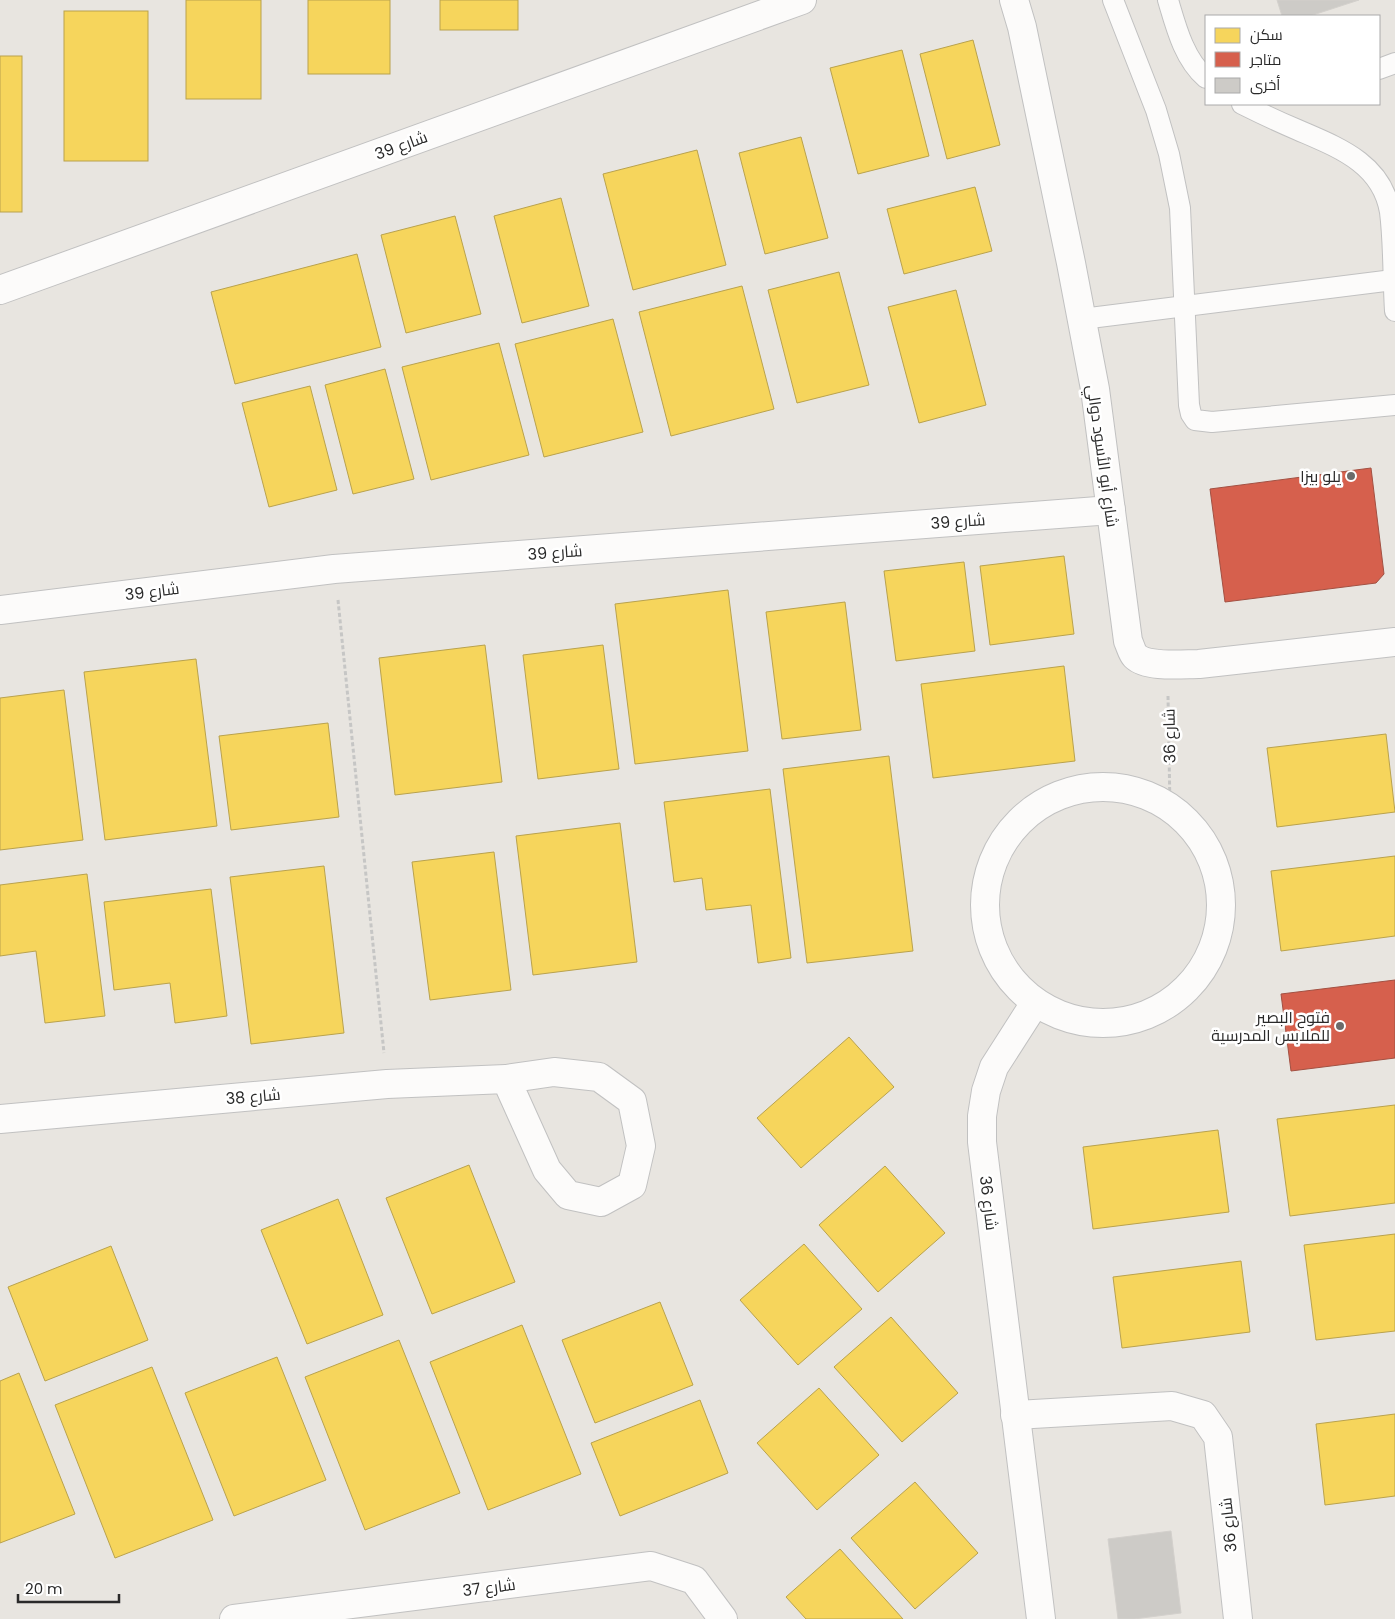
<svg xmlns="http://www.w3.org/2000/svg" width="1395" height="1619" font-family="Poppins,Cairo,sans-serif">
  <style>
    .homes { fill: #f6d55c; stroke: #b9a24d }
    .shops { fill: #d6604d; stroke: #a25042 }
    .building { fill: #cdcbc7; stroke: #d3d0cc }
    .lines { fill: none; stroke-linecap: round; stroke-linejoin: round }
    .service-casing { stroke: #c1c1c1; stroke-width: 22 }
    .minor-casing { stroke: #c1c1c1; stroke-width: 30 }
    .path { stroke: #c6c6c5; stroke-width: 3; stroke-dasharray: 4 2.5; stroke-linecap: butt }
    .service { stroke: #fcfbfa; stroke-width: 20 }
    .minor { stroke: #fcfbfa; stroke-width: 28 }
    .poi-dot { fill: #6c6b6a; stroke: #fff; stroke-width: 2 }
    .labels { text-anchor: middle; stroke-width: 5; stroke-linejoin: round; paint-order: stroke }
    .street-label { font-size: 16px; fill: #2a2a2a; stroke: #fff }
    .poi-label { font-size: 16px; fill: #2a2a2a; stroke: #fff; text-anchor: end }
  </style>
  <rect width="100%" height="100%" fill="#e8e5e0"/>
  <!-- homes -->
  <g class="homes">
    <rect x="186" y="0" width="75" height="99"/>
    <rect x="308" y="0" width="82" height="74"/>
    <rect x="440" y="0" width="78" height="30"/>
    <rect x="64" y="11" width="84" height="150"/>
    <polygon points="973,40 1000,145 947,159 920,54"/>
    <polygon points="902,50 929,156 858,174 830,68"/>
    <rect x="0" y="56" width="22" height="156"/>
    <polygon points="801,137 828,238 765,254 739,153"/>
    <polygon points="697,150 726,265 633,290 603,174"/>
    <polygon points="975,187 992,251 904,274 887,209"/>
    <polygon points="561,198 589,306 522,323 494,216"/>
    <polygon points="455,216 481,314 406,333 381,235"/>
    <polygon points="357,254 381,347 235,384 211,292"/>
    <polygon points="839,272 869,385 797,403 768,290"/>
    <polygon points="742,286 774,409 671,436 639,312"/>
    <polygon points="956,290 986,405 919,423 888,307"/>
    <polygon points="613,319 643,432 544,457 515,344"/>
    <polygon points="499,343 529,455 431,480 402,367"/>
    <polygon points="385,369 414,479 353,494 325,385"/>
    <polygon points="310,386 337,490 269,507 242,403"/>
    <polygon points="1064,556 1074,634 990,645 980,566"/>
    <polygon points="964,562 975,651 896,661 884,571"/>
    <polygon points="728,590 748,751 635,764 615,604"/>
    <polygon points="845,602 861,730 782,739 766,612"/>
    <polygon points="485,645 502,782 395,795 379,658"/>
    <polygon points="603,645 619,769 538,779 523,655"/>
    <polygon points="196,659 217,826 105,840 84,672"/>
    <polygon points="1064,666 1075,761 933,778 921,684"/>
    <polygon points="64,690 83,840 0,850 0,698"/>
    <polygon points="328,723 339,817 231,830 219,736"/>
    <polygon points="1386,734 1395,812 1277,827 1267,748"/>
    <polygon points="889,756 913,951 807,963 783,769"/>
    <polygon points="770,789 791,958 758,963 751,905 706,910 702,878 674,882 664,802"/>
    <polygon points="620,823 637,962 533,975 516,836"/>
    <polygon points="494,852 511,990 430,1000 412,862"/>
    <polygon points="1395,856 1395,936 1281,951 1271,871"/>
    <polygon points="324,866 344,1033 251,1044 230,877"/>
    <polygon points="87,874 105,1016 45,1023 36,951 0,956 0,885"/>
    <polygon points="211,889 227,1016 175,1023 170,983 114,990 104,902"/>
    <polygon points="849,1037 894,1087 801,1168 757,1118"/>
    <polygon points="1395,1105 1395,1203 1290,1216 1277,1119"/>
    <polygon points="1218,1130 1229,1212 1093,1229 1083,1147"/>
    <polygon points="469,1165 515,1282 432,1314 386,1198"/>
    <polygon points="885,1166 945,1233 878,1292 819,1225"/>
    <polygon points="338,1199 383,1315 307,1344 261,1230"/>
    <polygon points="1395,1234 1395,1331 1316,1340 1304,1245"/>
    <polygon points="804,1244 862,1309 798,1365 740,1300"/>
    <polygon points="111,1246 148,1340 45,1381 8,1287"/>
    <polygon points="1241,1261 1250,1332 1122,1348 1113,1277"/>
    <polygon points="660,1302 693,1385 595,1423 562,1340"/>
    <polygon points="891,1317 958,1393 902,1442 834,1367"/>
    <polygon points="522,1325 581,1474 488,1510 430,1362"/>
    <polygon points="399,1340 460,1493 365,1530 305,1377"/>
    <polygon points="277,1357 326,1480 234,1516 185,1393"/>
    <polygon points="152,1367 213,1520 115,1558 55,1405"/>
    <polygon points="19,1373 75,1514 0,1543 0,1381"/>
    <polygon points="819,1388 879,1455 817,1510 757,1443"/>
    <polygon points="700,1400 728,1473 620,1516 591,1443"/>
    <polygon points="1395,1414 1395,1496 1325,1505 1316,1424"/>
    <polygon points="915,1482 978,1553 915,1609 851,1538"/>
    <polygon points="840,1549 903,1619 806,1619 786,1597"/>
  </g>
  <!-- shops -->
  <g class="shops">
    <polygon points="1371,468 1384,574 1376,583 1225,602 1210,489"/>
    <polygon points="1395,980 1395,1058 1291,1071 1281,994"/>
  </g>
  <!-- building -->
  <g class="building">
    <polygon points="1277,0 1359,0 1310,16 1282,16"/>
    <polygon points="1171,1531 1181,1613 1134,1619 1118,1619 1108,1539"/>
  </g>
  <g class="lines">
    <defs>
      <g id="service">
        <polyline points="1113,0 1156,110 1169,154 1180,208 1189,405 1191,414 1195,420 1212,422 1395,405"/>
        <path d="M1168 0C1176 27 1184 59 1206 78"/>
        <polyline points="1379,69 1395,63"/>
        <path d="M1242 104C1260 113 1279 122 1298 130 1337 147 1382 163 1390 212 1394 244 1393 279 1395 311"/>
        <polyline points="1082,319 1393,280"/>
      </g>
      <g id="minor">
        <path d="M1014 0 1022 27 1071 263 1095 389 1128 641C1130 645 1132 653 1135 656 1147 668 1183 664 1199 664L1395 642"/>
        <polyline points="0,290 802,0"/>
        <polyline points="0,610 334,569 1111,510"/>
        <circle cx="1103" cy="905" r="118"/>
        <polyline points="1035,1003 994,1067 986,1091 982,1116 982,1142 1041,1619"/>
        <polyline points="0,1119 387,1084 506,1079 554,1072 599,1077 632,1101 641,1146 632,1185 601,1202 568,1195 547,1170 506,1079"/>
        <polyline points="1015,1415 1172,1406 1203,1415 1218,1437 1238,1619"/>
        <polyline points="234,1619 651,1566 694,1580 723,1619"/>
      </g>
    </defs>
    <!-- service casing -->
    <use href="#service" class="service-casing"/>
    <!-- minor casing -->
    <use href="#minor" class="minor-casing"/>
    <!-- path -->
    <g class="path">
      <polyline points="338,600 384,1053"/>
      <polyline points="1168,696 1170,808"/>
    </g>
    <!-- service -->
    <use href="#service" class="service"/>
    <!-- minor -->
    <use href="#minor" class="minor"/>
  </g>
  <!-- markers -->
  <g class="poi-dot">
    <circle cx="1351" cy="476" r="5"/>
    <circle cx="1340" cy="1026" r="5"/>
  </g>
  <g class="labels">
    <!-- street labels -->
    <g class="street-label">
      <text transform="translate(401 145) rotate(-20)" y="6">شارع 39</text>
      <text transform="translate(1103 456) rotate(82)" y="6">شارع أبو الأسود دوالي</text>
      <text transform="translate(958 521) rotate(-4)" y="6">شارع 39</text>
      <text transform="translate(555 552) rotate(-4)" y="6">شارع 39</text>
      <text transform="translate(152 591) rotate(-7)" y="6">شارع 39</text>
      <text transform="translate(1169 736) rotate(-91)" y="6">شارع 36</text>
      <text transform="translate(253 1096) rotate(-5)" y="6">شارع 38</text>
      <text transform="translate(989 1203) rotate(83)" y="6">شارع 36</text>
      <text transform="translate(1228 1525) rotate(-96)" y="6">شارع 36</text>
      <text transform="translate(489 1587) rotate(-7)" y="6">شارع 37</text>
    </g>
    <!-- poi labels -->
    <g class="poi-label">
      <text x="1341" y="482">يلو بيزا</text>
      <text x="1330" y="1023">فتوح البصير<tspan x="1330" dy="18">للملابس المدرسية</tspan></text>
    </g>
  </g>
  <!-- legend -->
  <rect x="1205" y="15" width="175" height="90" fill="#ffffff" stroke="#aaaaaa"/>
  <rect x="1215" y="28" width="25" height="15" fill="#f6d55c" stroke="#aaaaaa"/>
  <text x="1250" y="40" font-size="15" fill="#2a2a2a">سكن</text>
  <rect x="1215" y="52" width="25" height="15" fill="#d6604d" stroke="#aaaaaa"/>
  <text x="1250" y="65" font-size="15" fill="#2a2a2a">متاجر</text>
  <rect x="1215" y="78" width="25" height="15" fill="#cdcbc7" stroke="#aaaaaa"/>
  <text x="1250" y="90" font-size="15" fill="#2a2a2a">أخرى</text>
  <!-- scale -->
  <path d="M18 1594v8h101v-8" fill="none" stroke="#2a2a2a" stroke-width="2.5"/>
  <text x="25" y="1594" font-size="15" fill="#2a2a2a" stroke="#ffffff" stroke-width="4" paint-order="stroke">20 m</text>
</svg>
